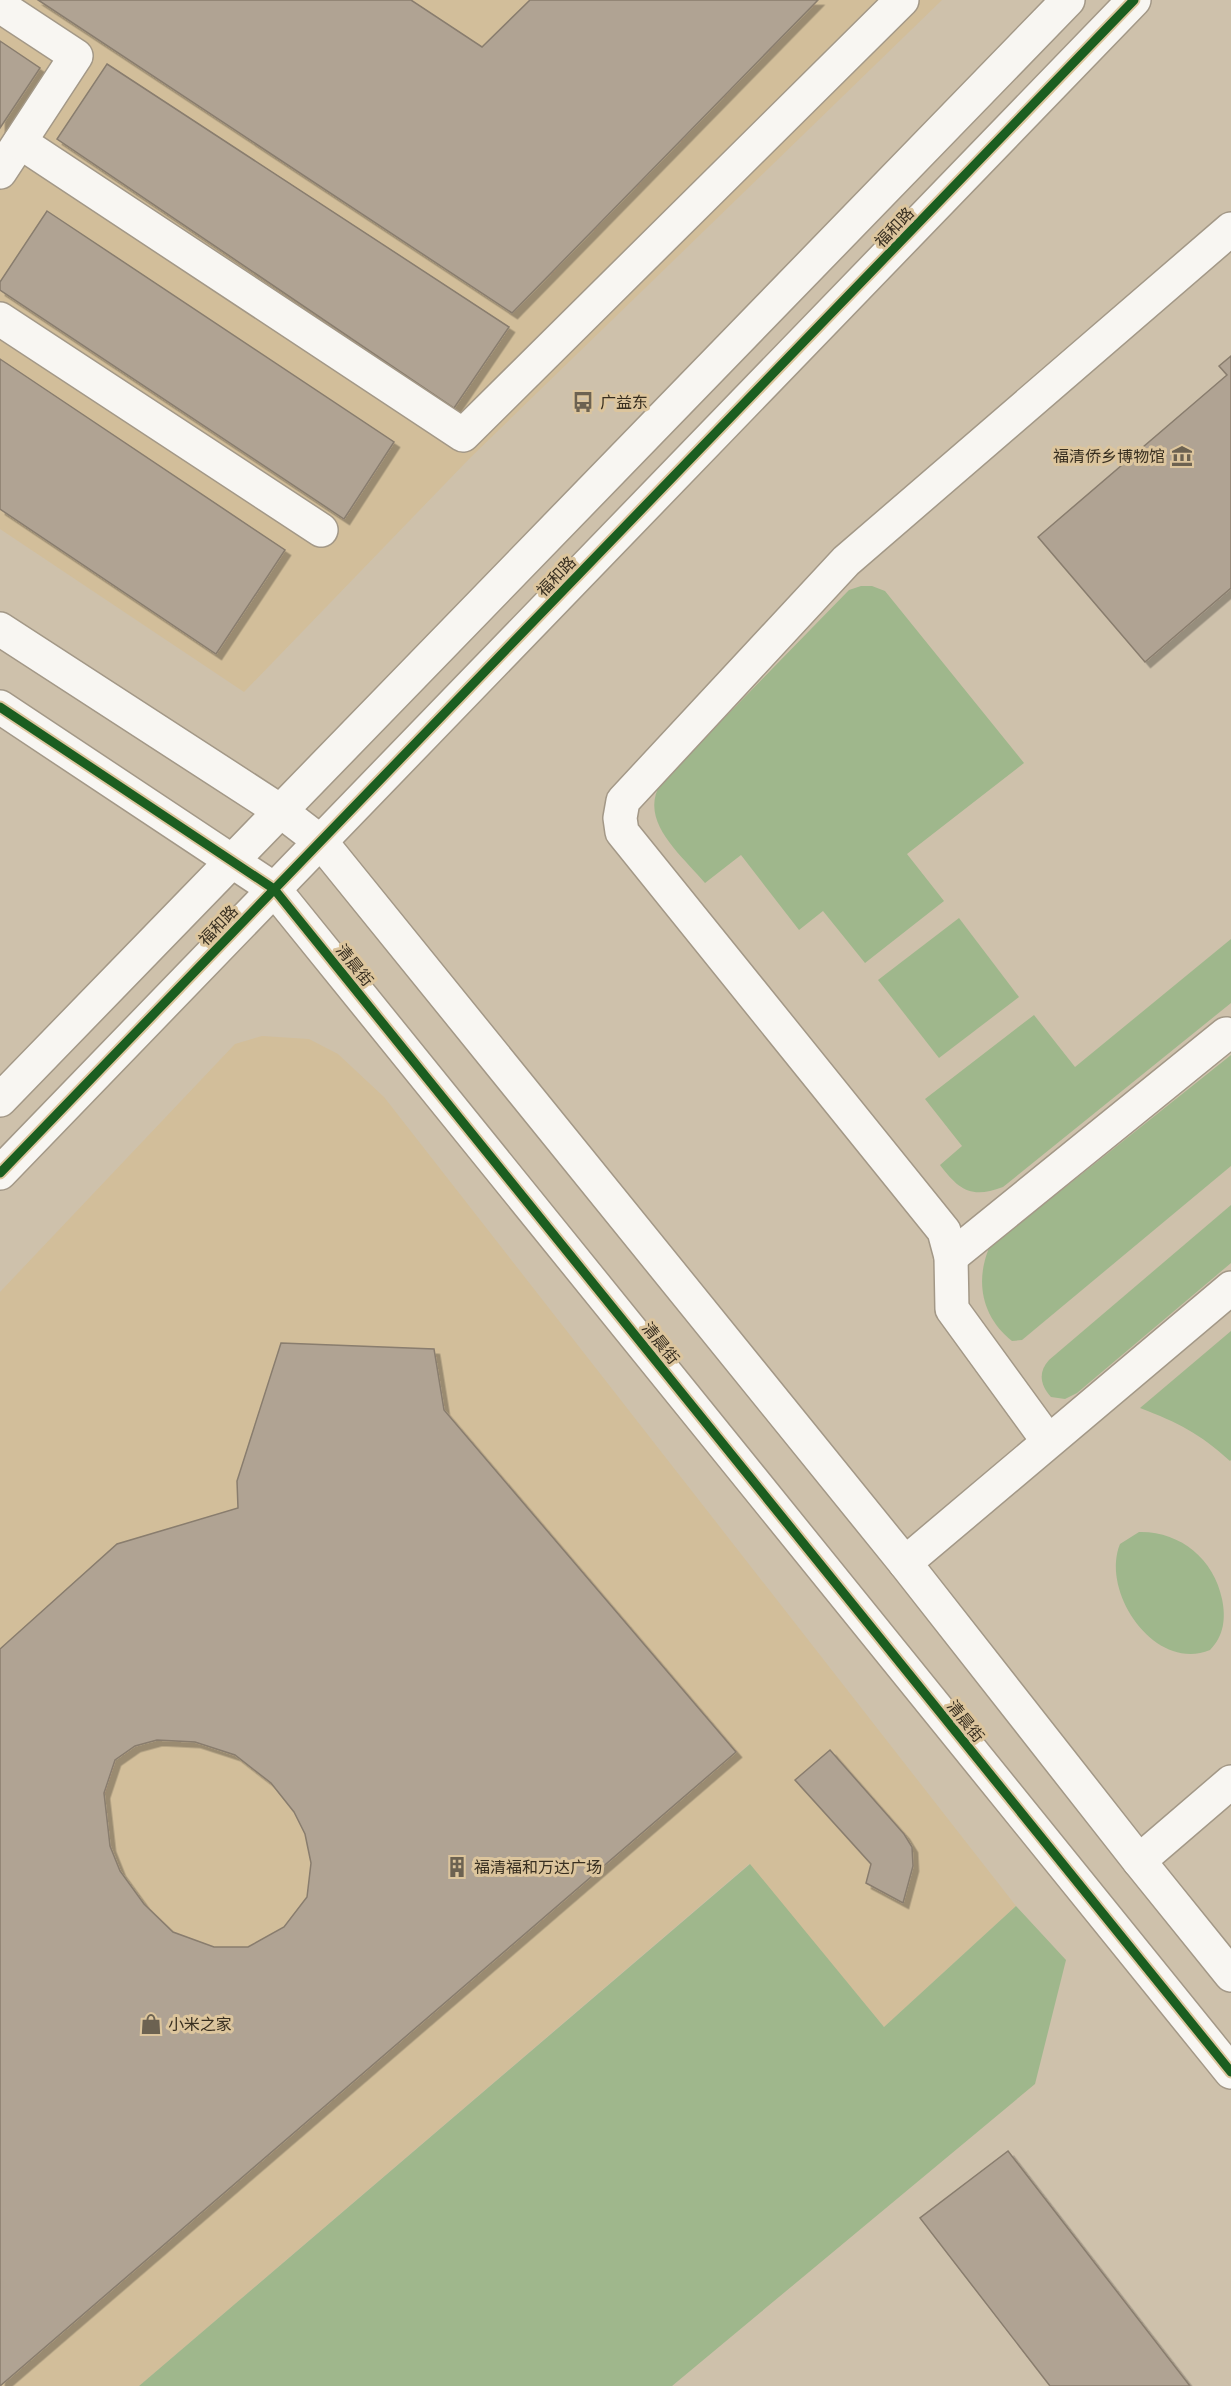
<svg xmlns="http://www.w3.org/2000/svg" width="1231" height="2386" font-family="'PT Sans Narrow','Noto Sans SC',sans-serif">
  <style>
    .built { fill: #d2be9a }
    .green { fill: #9fb78c }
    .building { fill: #b0a393; stroke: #897d6e; stroke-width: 1.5; fill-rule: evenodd; filter: url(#shadow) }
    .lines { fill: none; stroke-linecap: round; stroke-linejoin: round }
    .minor-casing { stroke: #a39887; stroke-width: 36 }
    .minor { stroke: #f8f6f2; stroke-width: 33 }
    .cycleway-casing { stroke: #dcc59d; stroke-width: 13 }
    .cycleway { stroke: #1b5e20; stroke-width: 9 }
    .labels { text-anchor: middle; stroke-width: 6; stroke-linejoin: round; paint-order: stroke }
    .street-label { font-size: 16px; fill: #382f20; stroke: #dcc59d }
    .poi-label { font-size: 16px; fill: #382f20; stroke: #dcc59d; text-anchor: start }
  </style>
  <defs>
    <filter id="shadow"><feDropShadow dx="5.5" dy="5.5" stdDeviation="0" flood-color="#0004"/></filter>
  </defs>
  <rect width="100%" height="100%" fill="#cec1ab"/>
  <!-- built -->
  <g class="built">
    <polygon points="0,0 942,0 471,457 244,692 0,529"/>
    <polygon points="262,1036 309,1039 338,1054 384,1097 1016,1906 884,2027 749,1864 139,2386 0,2386 0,1292 235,1044"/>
  </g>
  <!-- green -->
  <g class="green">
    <path d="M861 586H872L885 591 1024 763 907 854 944 901 865 963 823 911 799 930 741 855 705 883C683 856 637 821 661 783L849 590Z"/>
    <polygon points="959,918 1019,997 939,1058 878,980"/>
    <path d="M1231 939V1003L1003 1187C971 1199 959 1190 940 1165L962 1146 925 1099 1034 1015 1075 1067Z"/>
    <path d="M1231 1055V1166L1022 1340 1012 1341C982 1317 975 1282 989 1248Z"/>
    <path d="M1231 1205V1263L1077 1393 1065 1399 1051 1397C1040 1385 1038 1372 1049 1360Z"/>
    <path d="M1231 1331V1460L1230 1461C1199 1433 1179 1423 1140 1408Z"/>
    <path d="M1139 1532C1180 1531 1214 1559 1222 1599 1226 1618 1224 1636 1210 1650 1156 1673 1100 1593 1120 1544Z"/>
    <polygon points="750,1864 884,2027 1016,1906 1066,1960 1035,2084 672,2386 139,2386"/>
  </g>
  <!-- building -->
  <g class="building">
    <polygon points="38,0 411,0 482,47 530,0 818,0 512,313"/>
    <polygon points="0,41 40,68 0,128"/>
    <polygon points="107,64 509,327 454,408 57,139"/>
    <polygon points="47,211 394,442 344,519 0,290 0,282"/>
    <polygon points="1231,356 1231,588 1145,662 1038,537 1227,375 1219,366"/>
    <polygon points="0,359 285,550 216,654 0,509"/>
    <path d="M281 1343 434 1349 444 1410 736 1752 0 2386V1649L117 1544 238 1508 237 1481ZM157 1740 195 1742 235 1755 271 1783 294 1812 305 1834 311 1863 307 1897 284 1927 248 1947H214L173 1932 144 1904 120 1871 110 1846 104 1793 115 1760 135 1746Z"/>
    <polygon points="830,1750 904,1834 912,1847 913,1866 903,1903 866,1883 871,1864 795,1780"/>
    <polygon points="1008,2151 1190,2386 1050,2386 920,2218"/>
  </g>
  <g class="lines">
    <defs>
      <g id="minor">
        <polyline points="0,6 76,56 0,172"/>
        <polyline points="20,142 463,435 902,0"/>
        <polyline points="0,319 321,530"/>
        <polyline points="0,629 282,812 321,842 905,1563 1139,1861 1231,1975"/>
        <polyline points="0,707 274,889 1231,2072"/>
        <polyline points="0,1100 1068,0"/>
        <polyline points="0,1173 1134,0"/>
        <polyline points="951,1257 1226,1034"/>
        <polyline points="1048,1441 952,1309 951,1257 944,1231 622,832 620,818 623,801 846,561 1231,229"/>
        <polyline points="905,1563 1231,1288"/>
        <polyline points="1139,1861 1231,1782"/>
      </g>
    </defs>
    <!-- minor casing -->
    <use href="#minor" class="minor-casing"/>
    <!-- minor -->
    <use href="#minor" class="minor"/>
    <defs>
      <g id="cycleway">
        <polyline points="0,707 274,889 1231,2072"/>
        <polyline points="0,1173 1134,0"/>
      </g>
    </defs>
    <!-- cycleway casing -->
    <use href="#cycleway" class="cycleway-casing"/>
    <!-- cycleway -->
    <use href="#cycleway" class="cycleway"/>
  </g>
  <!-- icons -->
  <defs>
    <symbol id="bus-bare" viewBox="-9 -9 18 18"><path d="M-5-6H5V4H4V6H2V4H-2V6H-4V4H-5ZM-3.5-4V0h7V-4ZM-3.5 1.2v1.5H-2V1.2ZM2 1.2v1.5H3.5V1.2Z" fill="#6c6251" stroke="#dcc59d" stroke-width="2.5" paint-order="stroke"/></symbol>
    <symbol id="museum-bare" viewBox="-9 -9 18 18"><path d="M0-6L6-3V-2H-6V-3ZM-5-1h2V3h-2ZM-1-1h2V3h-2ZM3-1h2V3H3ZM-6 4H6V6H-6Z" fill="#6c6251" stroke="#dcc59d" stroke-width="2.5" paint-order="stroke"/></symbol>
    <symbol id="building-bare" viewBox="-9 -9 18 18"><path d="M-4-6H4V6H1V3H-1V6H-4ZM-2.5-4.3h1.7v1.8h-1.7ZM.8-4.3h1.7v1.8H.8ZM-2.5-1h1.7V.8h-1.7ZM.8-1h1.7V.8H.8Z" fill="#6c6251" stroke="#dcc59d" stroke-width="2.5" paint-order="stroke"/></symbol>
    <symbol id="shop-bare" viewBox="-9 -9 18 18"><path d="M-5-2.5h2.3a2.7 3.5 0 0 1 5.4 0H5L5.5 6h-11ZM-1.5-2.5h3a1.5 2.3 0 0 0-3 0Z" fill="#6c6251" stroke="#dcc59d" stroke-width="2.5" paint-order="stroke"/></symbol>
  </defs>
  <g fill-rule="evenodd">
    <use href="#bus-bare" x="568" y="387" width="30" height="30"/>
    <use href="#museum-bare" x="1167" y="441" width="30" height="30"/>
    <use href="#building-bare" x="442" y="1852" width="30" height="30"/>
    <use href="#shop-bare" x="136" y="2009" width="30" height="30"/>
  </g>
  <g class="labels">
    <!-- street labels -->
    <g class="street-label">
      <text transform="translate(894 227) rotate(-46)" y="6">福和路</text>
      <text transform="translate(556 576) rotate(-46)" y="6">福和路</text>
      <text transform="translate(218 925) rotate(-46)" y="6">福和路</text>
      <text transform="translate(355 965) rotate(51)" y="6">清晨街</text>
      <text transform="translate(661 1343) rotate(51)" y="6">清晨街</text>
      <text transform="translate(966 1721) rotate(51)" y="6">清晨街</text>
    </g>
    <!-- poi labels -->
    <g class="poi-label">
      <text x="600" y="408">广益东</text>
      <text x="1165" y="462" text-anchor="end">福清侨乡博物馆</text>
      <text x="474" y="1873">福清福和万达广场</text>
      <text x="168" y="2030">小米之家</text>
    </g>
  </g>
</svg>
